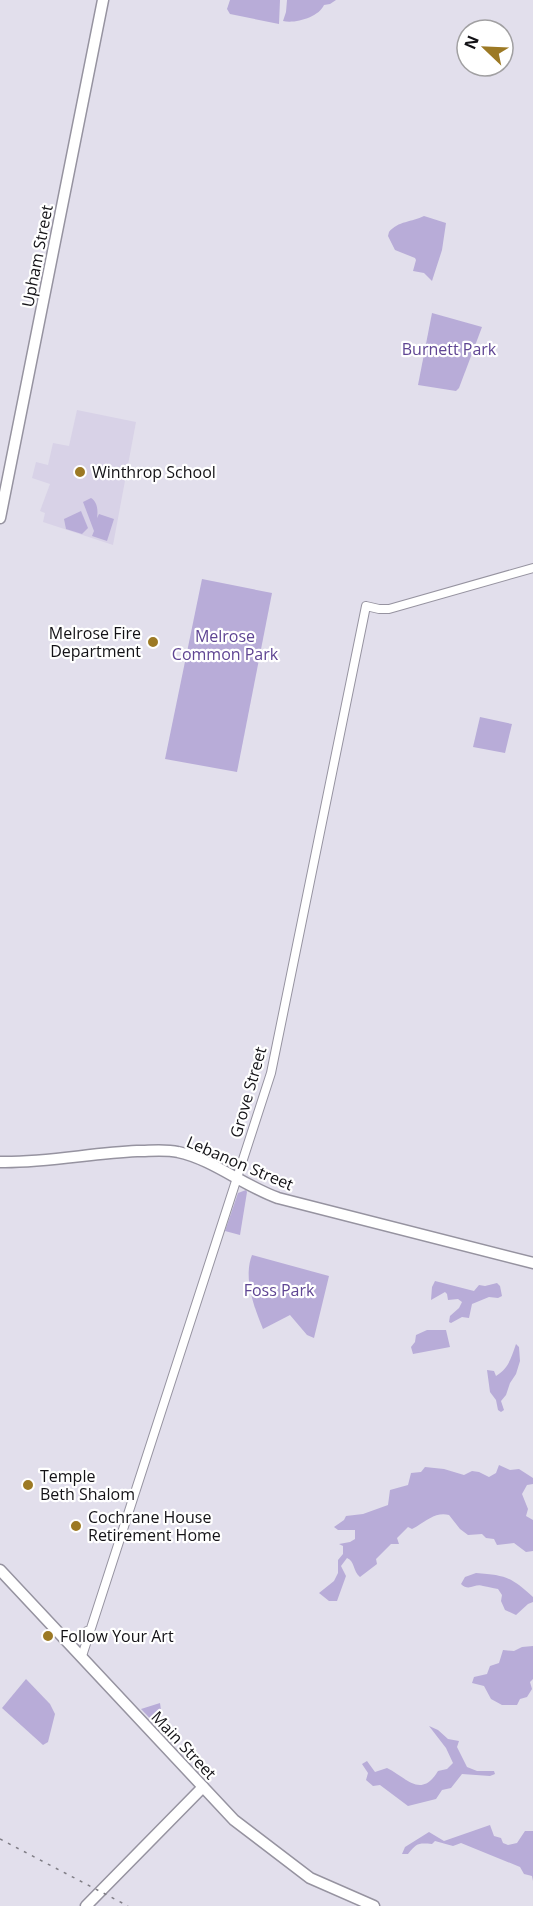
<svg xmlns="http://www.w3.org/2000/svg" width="533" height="1906" font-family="'Open Sans',sans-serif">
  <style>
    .built { fill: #d8d2e7 }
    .green { fill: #b8acd8 }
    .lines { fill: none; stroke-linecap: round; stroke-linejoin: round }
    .minor-casing { stroke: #9693a0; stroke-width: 10 }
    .major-casing { stroke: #9693a0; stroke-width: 13 }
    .minor { stroke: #fff; stroke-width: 8 }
    .major { stroke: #fff; stroke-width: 10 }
    .rail { stroke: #7f7d85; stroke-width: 1.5; stroke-dasharray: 3 6; stroke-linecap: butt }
    .poi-dot { fill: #9c7924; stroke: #fff; stroke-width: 2 }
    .labels { text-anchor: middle; stroke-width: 4.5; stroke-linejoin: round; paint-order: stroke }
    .street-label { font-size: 16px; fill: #131216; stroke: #fff }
    .park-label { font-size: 16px; fill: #5f4593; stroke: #fff }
    .poi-label { font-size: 16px; fill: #131216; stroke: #fff; text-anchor: start }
  </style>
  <rect width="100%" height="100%" fill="#e2dfec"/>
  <!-- built -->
  <polygon class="built" points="77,410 136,422 113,545 43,522 45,513 40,511 50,484 32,478 36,462 48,465 53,443 69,446"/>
  <!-- green -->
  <g class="green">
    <polygon points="230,0 280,0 279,24 230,14 227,9"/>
    <path d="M287 0H336L330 4 324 5C319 17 295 24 283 21L286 12Z"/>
    <path d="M424 216 446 223 442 250 432 281 424 273 413 271 416 260 415 258 395 250 388 236 389 232C398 221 412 222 424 216Z"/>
    <polygon points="432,313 482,327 459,388 456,391 418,385"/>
    <path d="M91 498C98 502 98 512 97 518L99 514 114 519 107 541 92 536 94 531 83 502Z"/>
    <polygon points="81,511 88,528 82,534 66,529 64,519"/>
    <polygon points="202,579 272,593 237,772 165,759"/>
    <polygon points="480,717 512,724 505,753 473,747"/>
    <polygon points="246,1190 247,1192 240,1235 225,1231 238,1193"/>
    <path d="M252 1255 329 1276 314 1338 307 1335 290 1315 263 1329C254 1307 243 1278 252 1255Z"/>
    <polygon points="435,1281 474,1291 479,1285 485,1286 497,1283 500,1286 502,1296 498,1298 489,1297 472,1304 469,1318 462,1317 451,1323 449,1322 450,1316 459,1308 462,1302 458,1299 448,1300 447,1294 445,1292 431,1300 432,1287"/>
    <polygon points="427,1330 446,1330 450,1347 413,1354 411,1347 415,1342 416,1335"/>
    <path d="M516 1344 519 1347 520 1361 516 1374 510 1383 506 1395 501 1401 504 1410 501 1412 498 1410 496 1400 490 1392 487 1370 494 1371 496 1376C509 1368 511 1358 516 1344Z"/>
    <path d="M499 1465 510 1470 519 1469 533 1478V1484L527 1485 522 1494 528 1509 526 1516 533 1520V1551L526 1552 514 1543 497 1545 494 1539 486 1538 482 1534 468 1535 460 1529 449 1515C435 1511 424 1523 412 1529L408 1527 397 1538 399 1544H391L376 1559 377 1564 360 1577C353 1572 355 1561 347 1558L341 1566 346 1576 337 1601H329L319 1593 334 1581 338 1573V1560L343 1554V1546L339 1544 350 1542 355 1539V1530H338L334 1527 344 1520 346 1516 363 1514 388 1505 390 1490 408 1485 411 1473 421 1472 425 1467 444 1469 464 1475 472 1471 479 1472 489 1477 496 1473Z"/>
    <path d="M476 1573C505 1575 511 1577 533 1597V1602L528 1604 516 1615 505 1610 501 1601 502 1595 498 1589C492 1588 489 1587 483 1586 475 1583 469 1592 461 1584L465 1577Z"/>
    <polygon points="533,1646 533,1679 530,1682 532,1689 527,1697 520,1699 517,1705 502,1705 491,1699 484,1686 472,1683 474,1677 487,1674 490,1666 499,1663 503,1650 514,1651 522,1647"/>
    <polygon points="26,1679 50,1704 55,1714 48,1742 43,1745 2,1708"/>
    <polygon points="160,1703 164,1731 163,1732 141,1709"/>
    <path d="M429 1726 438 1730 448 1739 459 1741 457 1747 467 1767 477 1771H494L495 1774 490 1776 462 1774 451 1788 442 1790 436 1799 408 1806 380 1785 373 1786 366 1780 368 1773 362 1764 367 1761 375 1772 387 1768C407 1778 421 1799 438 1771L447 1769 453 1763 446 1748Z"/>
    <path d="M490 1825 494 1836 501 1838 503 1843 508 1845 517 1843 525 1831H533V1881L532 1876 524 1874 520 1867 461 1843 453 1846 435 1841 432 1844C418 1843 417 1843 408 1854H402L405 1847 429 1832 444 1841Z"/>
  </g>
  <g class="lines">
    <defs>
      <g id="minor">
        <polyline points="65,1638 80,1639 87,1631"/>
        <polyline points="82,1656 271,1073 366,606 379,609 389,609 533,568"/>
      </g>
      <g id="major">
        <polyline points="0,518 103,0"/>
        <path d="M0 1162C46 1163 91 1153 137 1151 150 1151 165 1149 178 1152 212 1159 244 1186 278 1198L533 1263"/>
        <polyline points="0,1570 234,1820 310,1878 374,1906"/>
        <polyline points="86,1906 203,1787"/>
      </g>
    </defs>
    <!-- minor casing -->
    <use href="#minor" class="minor-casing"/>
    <!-- major casing -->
    <use href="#major" class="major-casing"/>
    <!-- minor -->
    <use href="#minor" class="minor"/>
    <!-- major -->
    <use href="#major" class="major"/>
    <!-- rail -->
    <polyline class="rail" points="0,1839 128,1906"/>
  </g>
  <!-- markers -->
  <g class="poi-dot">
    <circle cx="80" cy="472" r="6"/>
    <circle cx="153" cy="642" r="6"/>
    <circle cx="28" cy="1485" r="6"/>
    <circle cx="76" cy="1526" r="6"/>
    <circle cx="48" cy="1636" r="6"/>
  </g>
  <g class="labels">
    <!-- street labels -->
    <g class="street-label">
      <text transform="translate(37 256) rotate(-79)" y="6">Upham Street</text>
      <text transform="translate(248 1092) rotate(-74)" y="6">Grove Street</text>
      <text transform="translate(240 1163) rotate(23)" y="6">Lebanon Street</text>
      <text transform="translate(184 1745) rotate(47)" y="6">Main Street</text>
    </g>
    <!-- park labels -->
    <g class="park-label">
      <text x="449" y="355">Burnett Park</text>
      <text x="225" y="642">Melrose<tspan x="225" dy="18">Common Park</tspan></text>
      <text x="279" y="1296">Foss Park</text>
    </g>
    <!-- poi labels -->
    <g class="poi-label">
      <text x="92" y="478">Winthrop School</text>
      <text x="141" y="639" text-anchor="end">Melrose Fire<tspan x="141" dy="18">Department</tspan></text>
      <text x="40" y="1482">Temple<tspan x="40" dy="18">Beth Shalom</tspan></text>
      <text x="88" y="1523">Cochrane House<tspan x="88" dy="18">Retirement Home</tspan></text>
      <text x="60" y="1642">Follow Your Art</text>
    </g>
  </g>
  <!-- north arrow -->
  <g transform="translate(485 48) rotate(293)"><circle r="28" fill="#ffffff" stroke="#a1a0a2" stroke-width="1.5"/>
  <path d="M0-4.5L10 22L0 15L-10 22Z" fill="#9c7924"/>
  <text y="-9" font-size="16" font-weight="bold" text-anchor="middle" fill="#131216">N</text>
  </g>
</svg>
